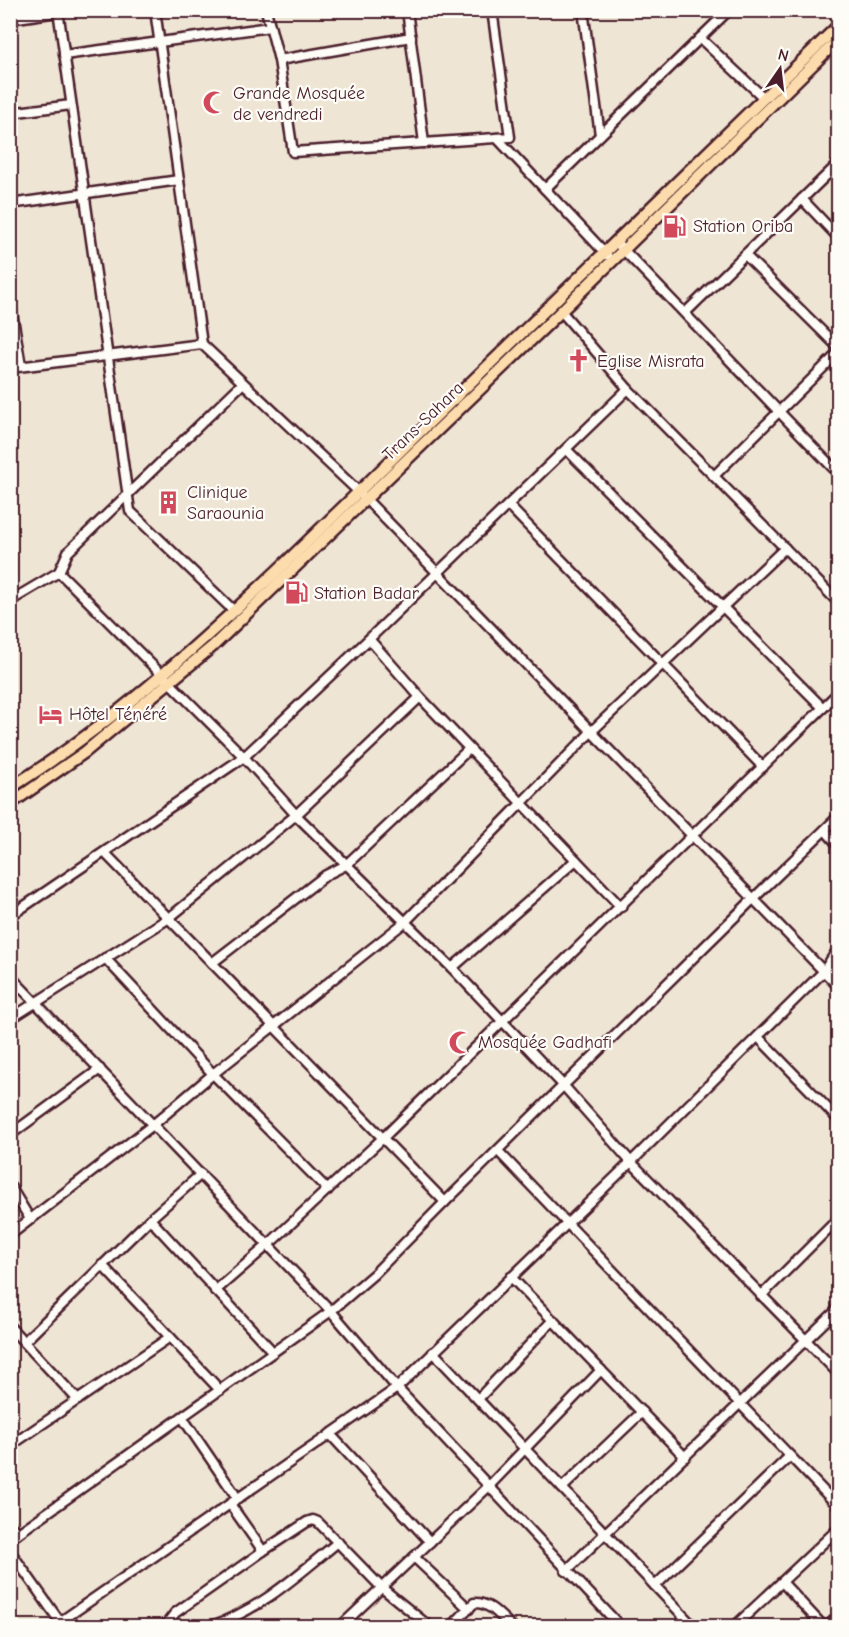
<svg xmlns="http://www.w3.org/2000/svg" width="849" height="1637" font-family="'Comic Neue',sans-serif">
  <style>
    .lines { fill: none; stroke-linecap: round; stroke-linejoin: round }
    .minor-casing { stroke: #4a1f2b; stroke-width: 13 }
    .major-casing { stroke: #4a1f2b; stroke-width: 15 }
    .minor { stroke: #fdfcf7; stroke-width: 8 }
    .major { stroke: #fcdcac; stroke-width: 10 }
    .labels { text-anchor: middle; stroke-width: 4.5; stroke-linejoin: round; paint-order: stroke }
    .poi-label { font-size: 18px; fill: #4a1f2b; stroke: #fdfcf7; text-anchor: start }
    .street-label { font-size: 18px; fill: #4a1f2b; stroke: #fdfcf7 }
  </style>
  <rect width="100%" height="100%" fill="#efe5d4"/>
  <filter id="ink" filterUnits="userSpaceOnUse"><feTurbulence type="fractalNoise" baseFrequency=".0167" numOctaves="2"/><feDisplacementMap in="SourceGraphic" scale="12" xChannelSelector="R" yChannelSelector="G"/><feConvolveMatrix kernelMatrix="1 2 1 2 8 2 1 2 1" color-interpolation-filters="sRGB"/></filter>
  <g filter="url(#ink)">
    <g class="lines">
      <defs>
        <g id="minor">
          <polyline points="58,10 130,511 234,611"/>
          <polyline points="155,10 202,344 359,492 838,986"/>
          <polyline points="266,10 279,60 293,152 510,137 492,10"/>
          <polyline points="407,10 424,143"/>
          <polyline points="583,10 600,135"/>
          <polyline points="10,19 58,12"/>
          <polyline points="700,38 764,98"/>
          <polyline points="64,55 270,27"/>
          <polyline points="279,60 411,37"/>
          <polyline points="10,113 71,105"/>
          <polyline points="497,138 607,255"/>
          <polyline points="545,189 729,10"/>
          <polyline points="802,199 838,237"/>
          <polyline points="10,204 179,180"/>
          <polyline points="616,242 838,473"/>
          <polyline points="745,255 838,347"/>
          <polyline points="10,300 21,366"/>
          <polyline points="561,311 628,389 838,602"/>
          <polyline points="685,313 838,164"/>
          <polyline points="10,368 202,344"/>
          <polyline points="566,449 823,708"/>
          <polyline points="714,476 838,353"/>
          <polyline points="508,505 763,767"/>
          <polyline points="59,572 244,757 296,815 452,968 563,1085 631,1162 838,1373"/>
          <polyline points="10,601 59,572 68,552 243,383"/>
          <polyline points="369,639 420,697 621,907"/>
          <polyline points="825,830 838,845"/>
          <polyline points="105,853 445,1202"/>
          <polyline points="10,916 244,757 369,639 628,389"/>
          <polyline points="105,958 213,1074 328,1190"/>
          <polyline points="212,963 326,875 346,865 469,749"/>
          <polyline points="452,968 576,860"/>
          <polyline points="10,976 268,1245 331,1311 397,1388 620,1626"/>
          <polyline points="10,1019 169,918 296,815 420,697"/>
          <polyline points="758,1037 838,1119"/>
          <polyline points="10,1135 100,1069"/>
          <polyline points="498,1151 838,1506"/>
          <polyline points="10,1186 30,1219"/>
          <polyline points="150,1219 273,1352"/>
          <polyline points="10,1235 154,1124 213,1074 405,922 592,731 785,548"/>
          <polyline points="102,1265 220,1390"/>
          <polyline points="511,1277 685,1457"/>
          <polyline points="215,1291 268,1245 383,1138 838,693"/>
          <polyline points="761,1296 838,1219"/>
          <polyline points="10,1327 78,1400"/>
          <polyline points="25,1341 150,1219 201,1174"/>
          <polyline points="433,1352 693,1626"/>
          <polyline points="478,1399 553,1320"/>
          <polyline points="182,1417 238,1499"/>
          <polyline points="330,1434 430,1542"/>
          <polyline points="10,1446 170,1337"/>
          <polyline points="562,1488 642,1412"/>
          <polyline points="230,1504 263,1551 307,1522 313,1520 318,1522 382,1588 429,1626"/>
          <polyline points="10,1524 17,1534"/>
          <polyline points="10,1539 331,1311 374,1274 445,1202 754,898 838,817"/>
          <polyline points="10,1551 63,1626"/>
          <polyline points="414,1557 469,1609"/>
          <polyline points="566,1571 838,1309"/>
          <polyline points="782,1582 823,1626"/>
          <polyline points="655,1586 790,1456"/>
          <polyline points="54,1626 397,1388 631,1162 824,971 838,949"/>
          <polyline points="165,1626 175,1613 263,1551"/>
          <path d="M211 1626C259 1611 299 1574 338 1542"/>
          <polyline points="341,1626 488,1487 601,1370"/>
          <path d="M452 1626 474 1603C490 1602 500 1616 511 1626"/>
          <polyline points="735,1626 838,1529"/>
          <polyline points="828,1626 838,1616"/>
        </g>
        <g id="major">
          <path d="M10 788C108 727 194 649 278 570 328 522 378 473 428 424 564 291 702 159 838 26"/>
          <polyline points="10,804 85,752 213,646 553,319 838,40"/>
        </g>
      </defs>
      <!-- minor casing -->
      <use href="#minor" class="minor-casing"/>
      <!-- major casing -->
      <use href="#major" class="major-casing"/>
      <!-- minor -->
      <use href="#minor" class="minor"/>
      <!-- major -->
      <use href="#major" class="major"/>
    </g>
  </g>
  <!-- icons -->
  <defs>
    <symbol id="mosque-bare" viewBox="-9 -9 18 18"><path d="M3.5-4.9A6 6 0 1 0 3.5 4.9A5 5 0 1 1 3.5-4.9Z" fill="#d1495b" stroke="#fdfcf7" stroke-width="2.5" paint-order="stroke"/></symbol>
    <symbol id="fuel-bare" viewBox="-9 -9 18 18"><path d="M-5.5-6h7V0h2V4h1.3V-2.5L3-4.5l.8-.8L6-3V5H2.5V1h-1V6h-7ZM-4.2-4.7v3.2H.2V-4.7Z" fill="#d1495b" stroke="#fdfcf7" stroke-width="2.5" paint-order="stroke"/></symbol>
    <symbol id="church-bare" viewBox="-9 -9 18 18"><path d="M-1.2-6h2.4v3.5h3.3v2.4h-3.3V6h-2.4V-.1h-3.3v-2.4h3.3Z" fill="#d1495b" stroke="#fdfcf7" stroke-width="2.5" paint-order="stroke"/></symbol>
    <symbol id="building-bare" viewBox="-9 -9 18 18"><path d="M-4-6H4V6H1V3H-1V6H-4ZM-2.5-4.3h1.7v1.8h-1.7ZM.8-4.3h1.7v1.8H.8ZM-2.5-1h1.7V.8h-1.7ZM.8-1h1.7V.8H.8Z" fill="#d1495b" stroke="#fdfcf7" stroke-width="2.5" paint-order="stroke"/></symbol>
    <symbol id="hotel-bare" viewBox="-9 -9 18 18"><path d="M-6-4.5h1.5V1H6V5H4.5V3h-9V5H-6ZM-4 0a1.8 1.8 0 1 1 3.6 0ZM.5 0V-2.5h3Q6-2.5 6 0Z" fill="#d1495b" stroke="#fdfcf7" stroke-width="2.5" paint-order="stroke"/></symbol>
  </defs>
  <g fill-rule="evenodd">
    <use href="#mosque-bare" x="198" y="86" width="33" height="33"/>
    <use href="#fuel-bare" x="658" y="210" width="33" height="33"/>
    <use href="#church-bare" x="562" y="344" width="33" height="33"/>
    <use href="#building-bare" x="152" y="486" width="33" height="33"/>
    <use href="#fuel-bare" x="280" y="576" width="33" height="33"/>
    <use href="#hotel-bare" x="34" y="698" width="33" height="33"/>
    <use href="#mosque-bare" x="444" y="1026" width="33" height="33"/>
  </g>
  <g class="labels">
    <!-- poi labels -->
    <g class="poi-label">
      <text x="233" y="99">Grande Mosquée<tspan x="233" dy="21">de vendredi</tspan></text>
      <text x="693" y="232">Station Oriba</text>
      <text x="597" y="367">Eglise Misrata</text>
      <text x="187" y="498">Clinique<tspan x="187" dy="21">Saraounia</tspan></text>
      <text x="314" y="599">Station Badar</text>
      <text x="69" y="720">Hôtel Ténéré</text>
      <text x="478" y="1048">Mosquée Gadhafi</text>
    </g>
    <!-- street labels -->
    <g class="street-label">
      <text transform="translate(423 421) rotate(-44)" y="6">Trans-Sahara</text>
    </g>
  </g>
  <!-- margin -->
  <rect width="849" height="1637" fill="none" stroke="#fdfcf7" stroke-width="36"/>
  <rect x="18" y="18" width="813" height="1601" fill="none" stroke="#4a1f2b" stroke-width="2" filter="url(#ink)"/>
  <!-- north arrow -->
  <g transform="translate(780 69) rotate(14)" stroke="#fdfcf7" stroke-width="4.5" paint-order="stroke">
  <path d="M0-4.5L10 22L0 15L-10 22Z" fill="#4a1f2b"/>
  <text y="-9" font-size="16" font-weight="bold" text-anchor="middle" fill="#4a1f2b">N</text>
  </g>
</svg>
